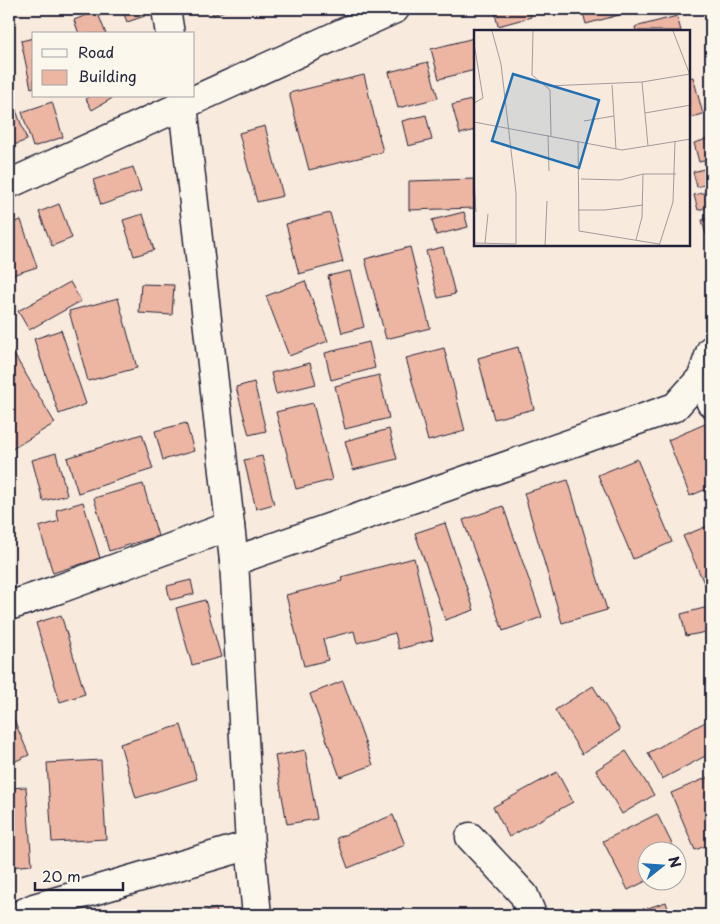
<svg xmlns="http://www.w3.org/2000/svg" width="720" height="924" font-family="'Playpen Sans',sans-serif">
  <style>
    .building { fill: #edb6a2; stroke: #22223b }
    .lines { fill: none; stroke-linecap: round; stroke-linejoin: round }
    .street-casing { stroke: #22223b; stroke-width: 31 }
    .street { stroke: #fbf7ec; stroke-width: 28 }
    .inset-road { fill: none; stroke: #a29a9c; stroke-width: 1 }
    .view { fill: #1f6fb2; fill-opacity: 0.15; stroke: #1f6fb2; stroke-width: 2.5 }
    .inset-edge { fill: none; stroke: #22223b; stroke-width: 2.5 }
  </style>
  <rect width="100%" height="100%" fill="#f8eadd"/>
  <filter id="ink" filterUnits="userSpaceOnUse"><feTurbulence type="fractalNoise" baseFrequency=".02" numOctaves="2"/><feDisplacementMap in="SourceGraphic" scale="10" xChannelSelector="R" yChannelSelector="G"/><feConvolveMatrix kernelMatrix="1 2 1 2 8 2 1 2 1" color-interpolation-filters="sRGB"/></filter>
  <g filter="url(#ink)">
    <!-- building -->
    <g class="building">
      <polygon points="122,9 143,9 145,16 127,22"/>
      <polygon points="211,9 229,9 213,15"/>
      <polygon points="494,9 529,9 531,17 498,26"/>
      <polygon points="582,9 617,9 619,15 586,24"/>
      <polygon points="97,11 106,34 79,34 74,20"/>
      <polygon points="677,16 681,31 636,31 635,27"/>
      <polygon points="34,38 34,87 31,88 21,41"/>
      <polygon points="474,38 475,70 439,79 431,49"/>
      <polygon points="428,62 438,98 398,108 389,72"/>
      <polygon points="364,75 383,152 309,170 289,93"/>
      <polygon points="693,77 703,114 689,118 689,78"/>
      <polygon points="91,96 116,96 92,110 86,99"/>
      <polygon points="475,99 475,130 460,134 452,105"/>
      <polygon points="13,102 27,140 9,147 9,104"/>
      <polygon points="52,102 63,137 33,147 22,112"/>
      <polygon points="426,115 432,140 408,146 402,121"/>
      <polygon points="265,126 283,196 257,202 239,133"/>
      <polygon points="711,138 711,159 699,162 694,143"/>
      <polygon points="133,167 141,191 101,205 93,180"/>
      <polygon points="711,167 711,183 697,187 693,172"/>
      <polygon points="475,179 475,208 409,210 409,181"/>
      <polygon points="711,191 711,206 698,210 694,195"/>
      <polygon points="59,204 72,238 52,246 39,212"/>
      <polygon points="464,212 468,227 436,235 432,220"/>
      <polygon points="330,213 343,262 299,274 286,224"/>
      <polygon points="143,214 154,250 134,256 123,220"/>
      <polygon points="711,217 711,233 706,235 702,220"/>
      <polygon points="21,220 37,267 9,276 9,224"/>
      <polygon points="410,247 430,328 386,339 365,259"/>
      <polygon points="443,247 455,294 438,298 426,251"/>
      <polygon points="350,271 364,327 342,333 328,276"/>
      <polygon points="305,281 328,341 289,356 266,296"/>
      <polygon points="70,282 81,301 29,330 18,311"/>
      <polygon points="141,284 174,285 172,315 139,313"/>
      <polygon points="118,298 137,368 88,381 69,311"/>
      <polygon points="61,330 86,404 59,414 34,339"/>
      <polygon points="369,342 375,368 331,380 325,353"/>
      <polygon points="9,346 55,423 9,451"/>
      <polygon points="518,347 534,409 494,419 478,358"/>
      <polygon points="444,348 465,431 428,441 406,358"/>
      <polygon points="310,363 316,384 276,394 271,373"/>
      <polygon points="379,375 389,418 345,429 335,386"/>
      <polygon points="254,382 266,431 249,435 236,387"/>
      <polygon points="313,403 332,480 296,489 276,412"/>
      <polygon points="186,423 194,451 163,460 155,431"/>
      <polygon points="705,424 711,439 711,487 690,496 668,440"/>
      <polygon points="389,429 397,459 353,470 345,441"/>
      <polygon points="142,434 153,469 78,493 67,458"/>
      <polygon points="56,453 67,495 43,501 32,460"/>
      <polygon points="262,456 274,504 256,509 244,460"/>
      <polygon points="637,459 672,542 633,559 598,475"/>
      <polygon points="568,480 607,610 562,623 524,493"/>
      <polygon points="143,484 158,536 109,551 94,498"/>
      <polygon points="83,502 100,558 53,573 39,527 59,521 56,510"/>
      <polygon points="503,506 542,617 503,631 463,520"/>
      <polygon points="445,523 474,610 445,620 415,533"/>
      <polygon points="710,525 711,528 711,580 704,583 683,536"/>
      <polygon points="414,558 433,640 399,649 395,633 357,643 354,631 323,639 328,660 304,666 286,595 342,581 341,577"/>
      <polygon points="191,580 194,594 170,600 167,586"/>
      <polygon points="205,600 221,657 192,665 176,608"/>
      <polygon points="708,607 711,631 686,636 681,614"/>
      <polygon points="61,615 85,694 60,702 36,623"/>
      <polygon points="343,681 373,765 340,777 310,694"/>
      <polygon points="593,686 620,730 582,754 555,710"/>
      <polygon points="9,708 29,755 9,764"/>
      <polygon points="709,720 711,724 711,753 662,779 648,753"/>
      <polygon points="181,725 197,779 136,798 120,744"/>
      <polygon points="305,750 317,819 287,824 275,756"/>
      <polygon points="626,751 654,795 622,814 596,770"/>
      <polygon points="101,760 106,839 52,842 47,763"/>
      <polygon points="557,772 573,802 509,837 493,807"/>
      <polygon points="711,776 711,844 695,850 671,793"/>
      <polygon points="26,787 32,865 9,867 9,788"/>
      <polygon points="657,814 676,852 648,852 648,880 628,890 603,841"/>
      <polygon points="393,815 405,845 348,868 337,838"/>
      <polygon points="666,902 670,915 644,915 642,910"/>
      <polygon points="216,909 218,915 199,915 199,913"/>
    </g>
    <g class="lines">
      <defs>
        <g id="street">
          <polyline points="166,9 170,34"/>
          <polyline points="182,96 234,561 250,845 257,915"/>
          <polyline points="9,184 395,9"/>
          <polyline points="702,377 711,403"/>
          <polyline points="234,561 675,407 702,377 711,350"/>
          <polyline points="9,606 59,589 230,526"/>
          <polyline points="470,837 524,895 532,915"/>
          <polyline points="19,915 34,908 250,845"/>
        </g>
      </defs>
      <!-- street casing -->
      <use href="#street" class="street-casing"/>
      <!-- street -->
      <use href="#street" class="street"/>
    </g>
  </g>
  <!-- overview -->
  <g transform="translate(474 30)">
    <rect width="216" height="216" fill="#f8eadd"/>
    <path class="inset-road" d="M59 1 58 45 76 60 77 106M199 1 216 45M0 13 9 68 0 73M168 52 174 116M138 55 142 119M73 56 168 52 216 44M171 83 217 75M110 91 140 86M0 92 148 120 217 109M74 105 75 141M104 112 105 201 185 214M107 149 146 150 169 144H202M0 150 2 182M104 180H131L169 175M162 210 168 187 169 144M0 213 42 214V163L27 34 18 1M11 213 14 184M71 216 73 171M185 216 199 172 201 111"/>
    <path class="view" d="M39 44 125 70 105 138 18 111Z"/>
    <rect width="216" height="216" class="inset-edge"/>
  </g>
  <!-- margin -->
  <rect width="720" height="924" fill="none" stroke="#fbf7ec" stroke-width="30"/>
  <rect x="15" y="15" width="690" height="894" fill="none" stroke="#22223b" stroke-width="2" filter="url(#ink)"/>
  <!-- legend -->
  <rect x="32" y="32" width="162" height="65" fill="#fbf7ec" stroke="#a4a2a5"/>
  <rect x="42" y="49" width="25" height="8" fill="#fbf7ec" stroke="#a4a2a5"/>
  <text x="78" y="58" font-size="15" fill="#22223b">Road</text>
  <rect x="42" y="70" width="25" height="15" fill="#edb6a2" stroke="#a4a2a5"/>
  <text x="78" y="82" font-size="15" fill="#22223b">Building</text>
  <!-- north arrow -->
  <g transform="translate(662 866) rotate(73)"><circle r="24" fill="#fbf7ec" stroke="#a4a2a5"/>
  <path d="M0-4L9 19L0 12L-9 19Z" fill="#1f6fb2"/>
  <text y="-8" font-size="14" font-weight="bold" text-anchor="middle" fill="#22223b">N</text>
  </g>
  <!-- scale -->
  <path d="M35 882v8h88v-8" fill="none" stroke="#22223b" stroke-width="2.5"/>
  <text x="42" y="882" font-size="15" fill="#22223b" stroke="#fbf7ec" stroke-width="4" paint-order="stroke">20 m</text>
</svg>
